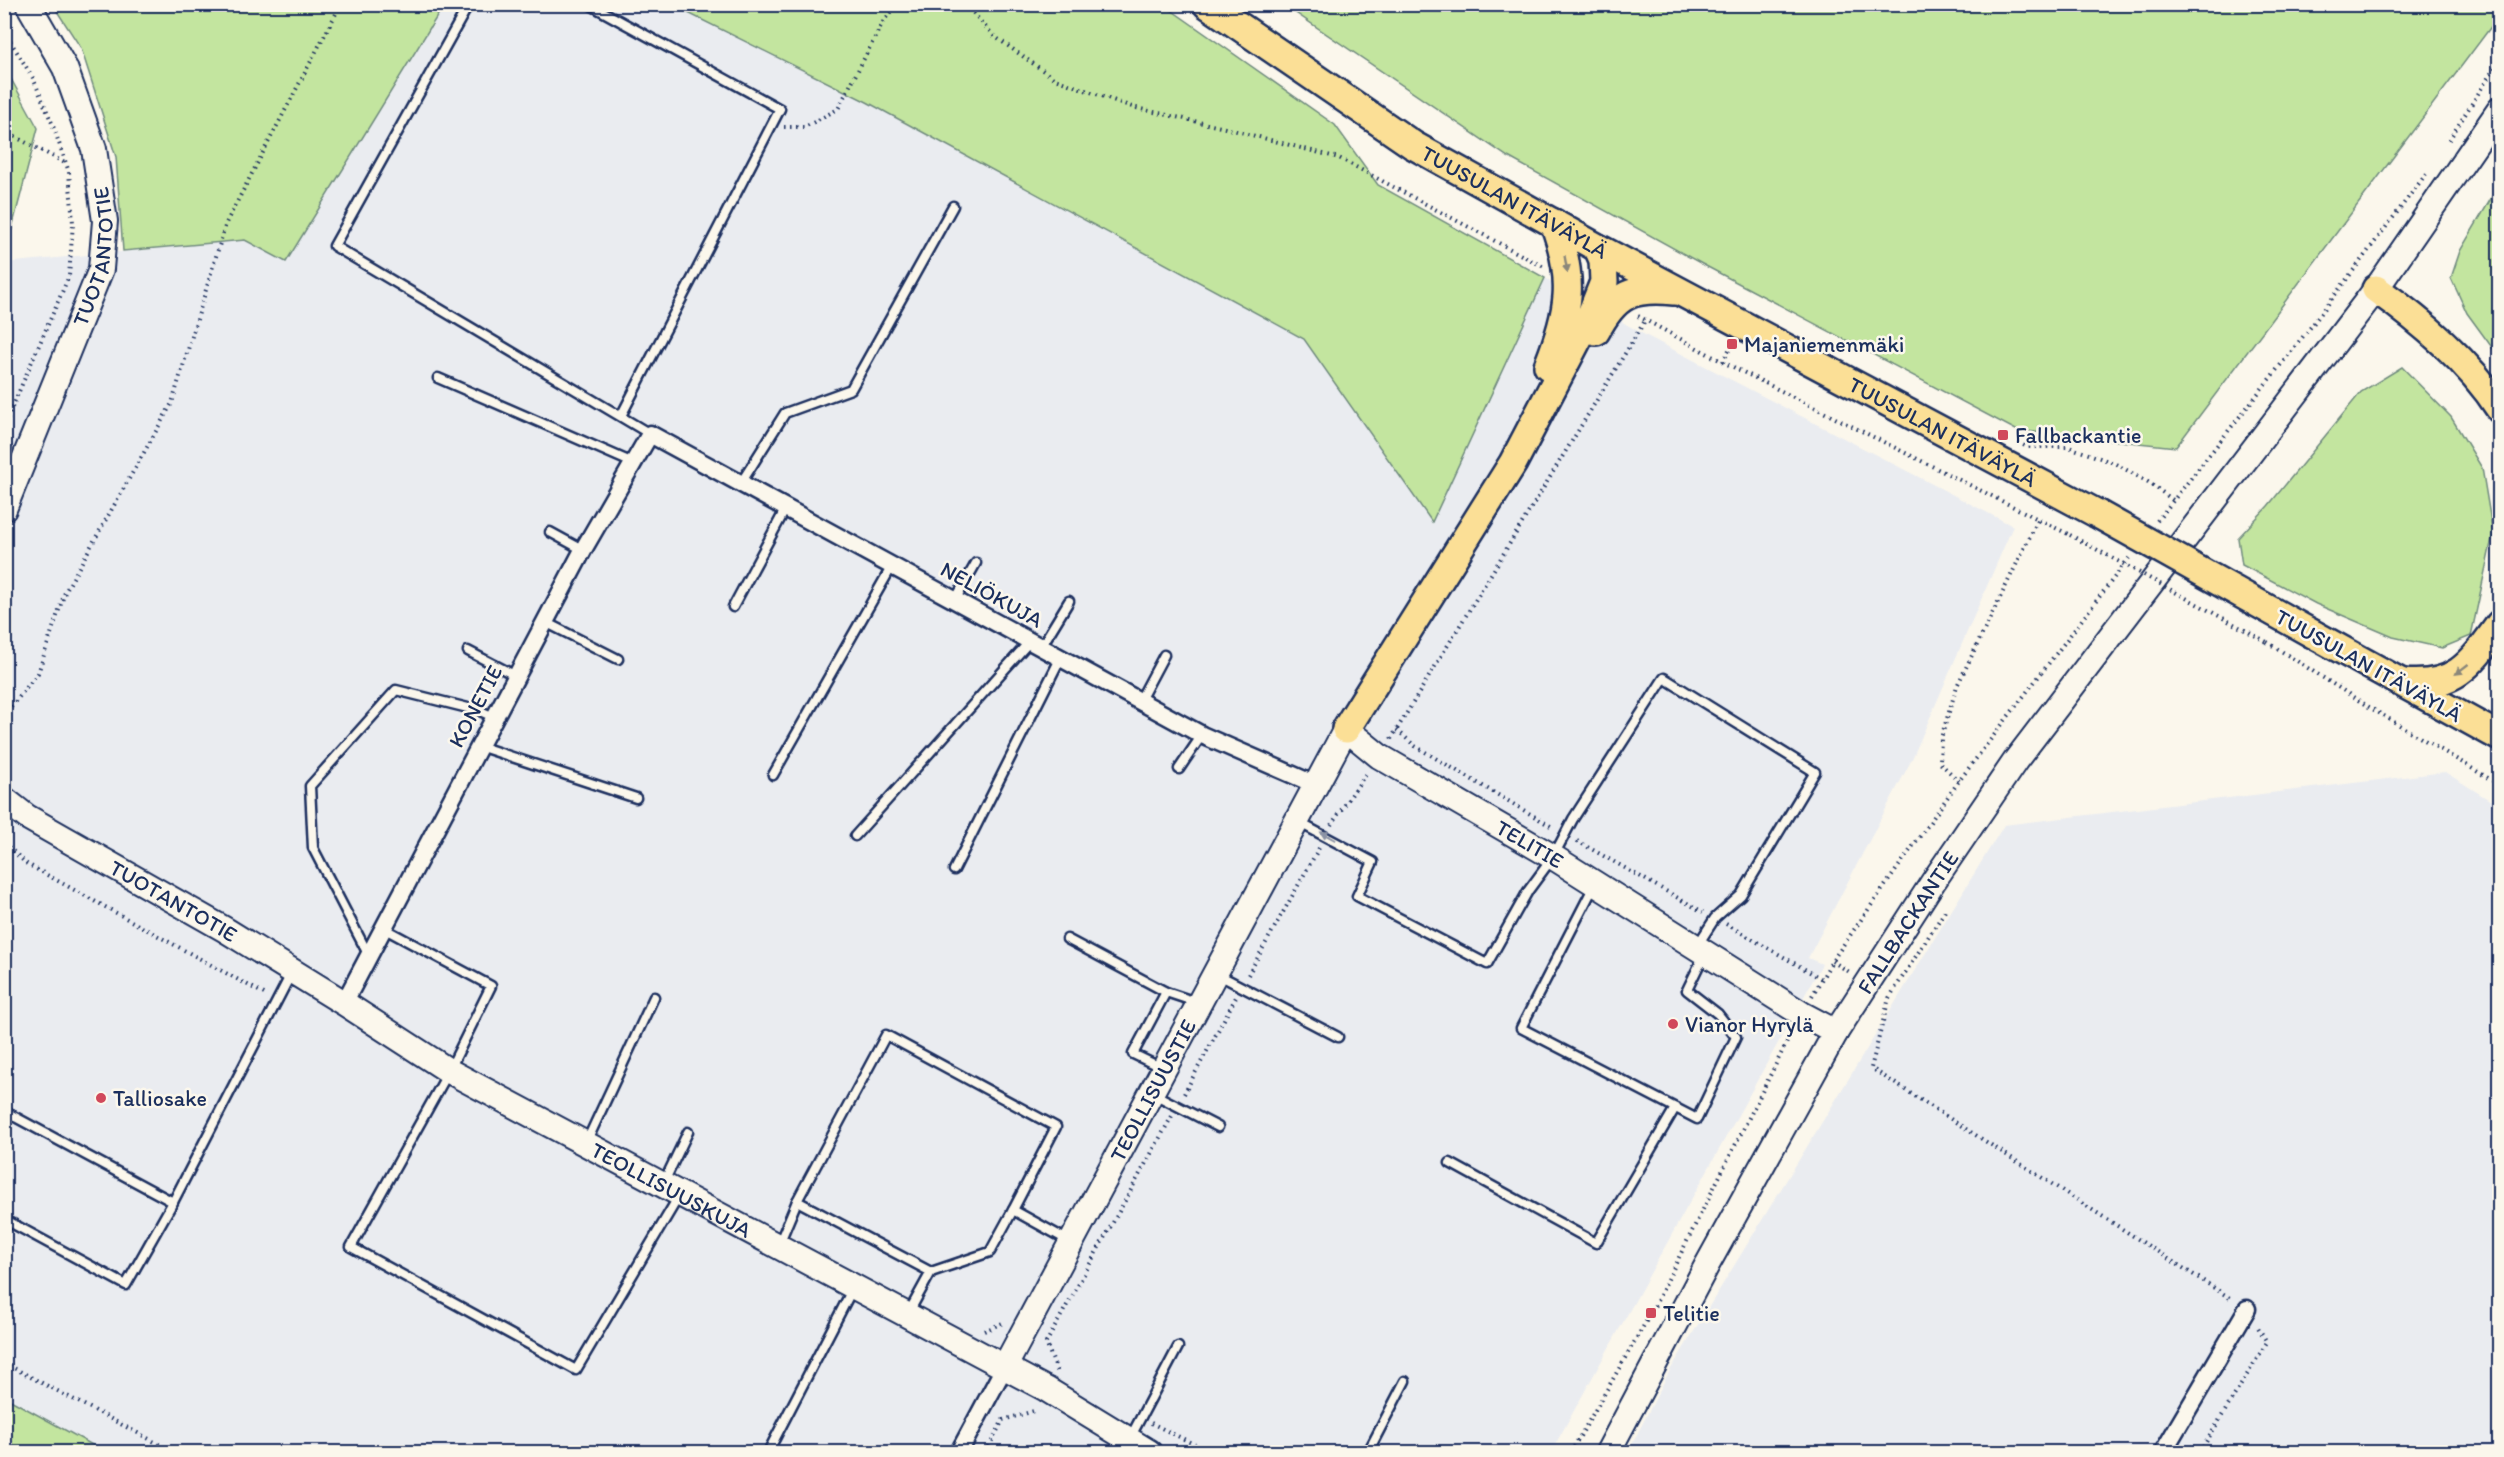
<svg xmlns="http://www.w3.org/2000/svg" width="2504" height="1457" font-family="Itim,sans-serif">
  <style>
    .built { fill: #eaecf0 }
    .green { fill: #c3e59f; stroke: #6f8a7e; stroke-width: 1.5 }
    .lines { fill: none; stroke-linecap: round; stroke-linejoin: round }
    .lane-casing { stroke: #1b2f5e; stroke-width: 13 }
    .street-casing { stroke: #1b2f5e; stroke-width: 21 }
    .secondary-casing { stroke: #1b2f5e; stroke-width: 28 }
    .primary-casing { stroke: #1b2f5e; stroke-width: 32 }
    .path { stroke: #1b2f5e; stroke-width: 4; stroke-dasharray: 1.5 4.5; stroke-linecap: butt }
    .lane { stroke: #fbf7ec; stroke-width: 8 }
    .street { stroke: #fbf7ec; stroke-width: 16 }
    .secondary { stroke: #fbf7ec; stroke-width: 24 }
    .primary { stroke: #fbdf96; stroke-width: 27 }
    .primary-bridge-casing { stroke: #1b2f5e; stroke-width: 32; stroke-linecap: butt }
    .path-bridge { stroke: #1b2f5e; stroke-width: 4; stroke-dasharray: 1.5 4.5; stroke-linecap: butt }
    .primary-bridge { stroke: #fbdf96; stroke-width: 27 }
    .oneway { fill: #8b877a }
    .oneway2 { fill: #8b93a5 }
    .poi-dot { fill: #d1495b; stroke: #fbf7ec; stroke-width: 2 }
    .labels { text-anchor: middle; stroke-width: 5; stroke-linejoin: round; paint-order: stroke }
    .street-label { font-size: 22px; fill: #1b2f5e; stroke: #fbf7ec }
    .poi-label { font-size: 22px; fill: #1b2f5e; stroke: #fbf7ec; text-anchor: start }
  </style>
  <rect width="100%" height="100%" fill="#fbf7ec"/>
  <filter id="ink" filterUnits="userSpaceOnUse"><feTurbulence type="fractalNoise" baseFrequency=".0167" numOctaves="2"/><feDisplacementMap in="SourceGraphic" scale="12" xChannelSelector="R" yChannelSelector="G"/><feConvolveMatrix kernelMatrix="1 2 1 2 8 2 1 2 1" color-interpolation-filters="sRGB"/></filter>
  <g filter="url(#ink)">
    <!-- built -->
    <g class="built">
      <polygon points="444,5 672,5 867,102 1304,339 1431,521 1545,278 1645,335 2013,526 1912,759 1808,958 1822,964 1551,1452 106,1452 5,1397 4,263 245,240 286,262"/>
      <polygon points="2445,772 2499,806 2499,1452 1628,1452 1669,1372 2004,825"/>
    </g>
    <!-- green -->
    <g class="green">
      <polygon points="2499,4 2499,16 2176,447 2016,430 1702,264 1508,157 1284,5"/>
      <polygon points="53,5 444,5 286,262 245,240 123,251 116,157 81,48"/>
      <polygon points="672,5 1164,5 1335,125 1378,185 1545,278 1432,522 1304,339 867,102"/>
      <polygon points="5,68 38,128 5,255"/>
      <polygon points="2499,185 2499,357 2467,313 2451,278 2460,251"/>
      <polygon points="2402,367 2451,417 2482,468 2493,534 2471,636 2442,648 2393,637 2316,604 2242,565 2238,538 2268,506 2361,392"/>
      <polygon points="5,1397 105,1452 106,1452 5,1452"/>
    </g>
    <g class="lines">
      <defs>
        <g id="lane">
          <polyline points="469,4 334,246 650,434"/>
          <polyline points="589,4 780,109 621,416"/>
          <polyline points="438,378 633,463"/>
          <polyline points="741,483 785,413 851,389 953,206"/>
          <polyline points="550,532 583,550"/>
          <polyline points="955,600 976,563"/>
          <polyline points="733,607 786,508"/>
          <polyline points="545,622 618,659"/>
          <polyline points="1041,647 1069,601"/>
          <polyline points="468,651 516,676"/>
          <polyline points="1140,700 1164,655"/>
          <polyline points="479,746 636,798"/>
          <polyline points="1179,769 1202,735"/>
          <polyline points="773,775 892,566"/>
          <polyline points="1298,822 1373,862 1357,896 1487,964 1528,891 1553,857 1573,819 1664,678 1815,772 1741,895 1715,918 1697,946"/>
          <polyline points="855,836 1030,641"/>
          <polyline points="954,870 1061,657"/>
          <polyline points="1595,884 1521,1028 1697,1119 1736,1037 1718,1014 1687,990 1704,955"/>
          <polyline points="383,928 491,986 449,1071 351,1247 576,1370 679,1196"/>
          <polyline points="1067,939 1166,992 1196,1002"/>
          <polyline points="368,954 313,848 310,786 396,690 480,711 494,717"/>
          <polyline points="1217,974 1338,1037"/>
          <polyline points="1162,1068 1133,1054 1166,992"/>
          <polyline points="1152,1093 1218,1127"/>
          <polyline points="4,1111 173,1202"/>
          <polyline points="586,1143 654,997"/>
          <polyline points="1450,1163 1596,1243 1675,1108"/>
          <polyline points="663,1184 688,1132"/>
          <polyline points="797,1201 931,1272 909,1312"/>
          <polyline points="4,1219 126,1285 173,1202 291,974"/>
          <polyline points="779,1244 797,1201 886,1035 1056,1127 1013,1210"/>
          <polyline points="931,1272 990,1252 1013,1210 1069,1241"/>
          <polyline points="1130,1438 1178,1347"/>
          <polyline points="768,1452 853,1288"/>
          <polyline points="1368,1452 1405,1381"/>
        </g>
        <g id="street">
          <polyline points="344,1003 583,550 650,434 1202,735 1316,785"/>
          <polyline points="959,1452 1004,1368"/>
          <polyline points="2163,1452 2247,1309"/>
        </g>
        <g id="secondary">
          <path id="s1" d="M4 509 101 269 105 221 94 149 65 68 28 4"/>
          <path id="s2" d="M4 799 27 817 224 929 344 1003 449 1071 1046 1389 1149 1452"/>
          <path id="s3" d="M1004 1368 1346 729 1379 756 1553 857 1802 1014 1836 1032"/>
          <path id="s4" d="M1608 1452 1707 1265 1836 1032 1933 882 2016 760 2376 289 2500 109"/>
        </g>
        <g id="primary">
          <path id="s5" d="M1207 4 1413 145 1598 248 2096 513"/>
          <path d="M2376 289C2422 322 2469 361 2500 409"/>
          <path d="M1596 331C1616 293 1633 287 1674 291"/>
          <path d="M1548 366C1570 311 1575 279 1554 223"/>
          <polyline points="2313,634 2500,737"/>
          <path d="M2403 683C2456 688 2471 664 2500 624"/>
          <polyline points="1346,729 1513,463 1545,402 1592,312 1604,282 1603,260 1598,248"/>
        </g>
      </defs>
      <!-- lane casing -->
      <use href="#lane" class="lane-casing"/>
      <!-- street casing -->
      <use href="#street" class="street-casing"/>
      <!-- secondary casing -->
      <use href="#secondary" class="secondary-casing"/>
      <!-- primary casing -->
      <use href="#primary" class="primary-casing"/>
      <!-- path -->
      <g class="path">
        <polyline points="965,4 994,36 1055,79 1132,107 1225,128 1339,158 1544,267"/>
        <polyline points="4,31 33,78 52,123 69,172 73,223 69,276 4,426"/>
        <polyline points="784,127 805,127 838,109 884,20 898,4"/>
        <polyline points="4,131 65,163"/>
        <polyline points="2449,140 2500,59"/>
        <polyline points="1638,316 1723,362 2070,535"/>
        <polyline points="1723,362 1732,344"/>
        <polyline points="2018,442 2027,447 2069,447 2114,463 2148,482 2173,500"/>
        <polyline points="2157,521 2313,324 2426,174"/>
        <polyline points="2267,642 2369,707 2500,785"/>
        <polyline points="4,716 38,673 65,592 172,403 226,223 341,4"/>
        <polyline points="1397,730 1415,746 1554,828"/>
        <polyline points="1391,739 1646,319"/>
        <polyline points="1959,781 1940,763 1941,738 1957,686 2038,520"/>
        <polyline points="1331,825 1367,772"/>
        <polyline points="1577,841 1703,912"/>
        <polyline points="4,843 27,864 266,995"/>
        <polyline points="1945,911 1889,998 1871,1068 2233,1300"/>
        <polyline points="1726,924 1822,979"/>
        <polyline points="1832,961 1851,973"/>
        <polyline points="1248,975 1319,848"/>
        <polyline points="1812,996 1832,961 1959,781 2129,558"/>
        <polyline points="1184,1094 1236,997"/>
        <polyline points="984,1331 1005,1322"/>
        <polyline points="4,1363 174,1452"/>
        <polyline points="1057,1371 1046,1343 1172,1116"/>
        <polyline points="1151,1423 1210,1452"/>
        <polyline points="986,1452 1003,1420 1034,1411 1035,1408"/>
        <polyline points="1571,1452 1651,1313 1792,1032"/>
        <polyline points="2200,1452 2267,1342 2256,1324"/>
      </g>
      <!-- lane -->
      <use href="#lane" class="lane"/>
      <!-- street -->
      <use href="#street" class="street"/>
      <!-- secondary -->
      <use href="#secondary" class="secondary"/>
      <!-- primary -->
      <use href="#primary" class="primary"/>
      <defs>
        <polyline id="primary-bridge" points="2096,513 2313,634"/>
      </defs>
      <!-- primary-bridge casing -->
      <use href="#primary-bridge" class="primary-bridge-casing"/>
      <!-- path-bridge -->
      <polyline class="path-bridge" points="2070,535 2267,642"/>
      <!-- primary-bridge -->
      <use href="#primary-bridge" class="primary-bridge"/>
    </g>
    <!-- one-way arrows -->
    <defs><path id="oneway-solid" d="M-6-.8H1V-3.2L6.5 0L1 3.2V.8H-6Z" transform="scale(1.5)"/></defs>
    <g class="oneway">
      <use href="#oneway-solid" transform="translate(1566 264) rotate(80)"/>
      <use href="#oneway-solid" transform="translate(2462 669) rotate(142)"/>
    </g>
    <use class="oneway2" href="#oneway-solid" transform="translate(1328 836) rotate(-152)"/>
  </g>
  <!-- markers -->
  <g class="poi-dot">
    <rect x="1726" y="338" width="12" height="12" rx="3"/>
    <rect x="1997" y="429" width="12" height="12" rx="3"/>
    <circle cx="1673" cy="1024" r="6"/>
    <circle cx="101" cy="1098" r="6"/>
    <rect x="1645" y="1307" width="12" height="12" rx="3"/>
  </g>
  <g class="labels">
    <!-- street labels -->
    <g class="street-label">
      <text dy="8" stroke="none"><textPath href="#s5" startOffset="366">TUUSULAN ITÄVÄYLÄ</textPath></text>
      <text dy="8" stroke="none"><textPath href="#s1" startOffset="270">TUOTANTOTIE</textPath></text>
      <text dy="8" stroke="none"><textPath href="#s5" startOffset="852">TUUSULAN ITÄVÄYLÄ</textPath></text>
      <text transform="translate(992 594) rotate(29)" y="8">NELIÖKUJA</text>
      <text transform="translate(2369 665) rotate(29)" y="8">TUUSULAN ITÄVÄYLÄ</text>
      <text transform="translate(475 706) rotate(-62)" y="8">KONETIE</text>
      <text dy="8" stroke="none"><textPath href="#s3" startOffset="942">TELITIE</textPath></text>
      <text dy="8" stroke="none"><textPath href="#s2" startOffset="198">TUOTANTOTIE</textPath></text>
      <text dy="8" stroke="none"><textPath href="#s4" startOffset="609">FALLBACKANTIE</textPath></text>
      <text dy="8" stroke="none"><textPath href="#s3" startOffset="315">TEOLLISUUSTIE</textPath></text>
      <text dy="8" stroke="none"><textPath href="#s2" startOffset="774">TEOLLISUUSKUJA</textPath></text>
    </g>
    <!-- poi labels -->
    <g class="poi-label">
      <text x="1744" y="352">Majaniemenmäki</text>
      <text x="2015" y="443">Fallbackantie</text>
      <text x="1685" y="1032">Vianor Hyrylä</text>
      <text x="113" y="1106">Talliosake</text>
      <text x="1663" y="1321">Telitie</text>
    </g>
  </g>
  <!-- margin -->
  <rect width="2504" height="1457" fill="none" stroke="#fbf7ec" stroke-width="24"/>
  <rect x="12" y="12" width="2480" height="1433" fill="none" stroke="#1b2f5e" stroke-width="2" filter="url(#ink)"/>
</svg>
